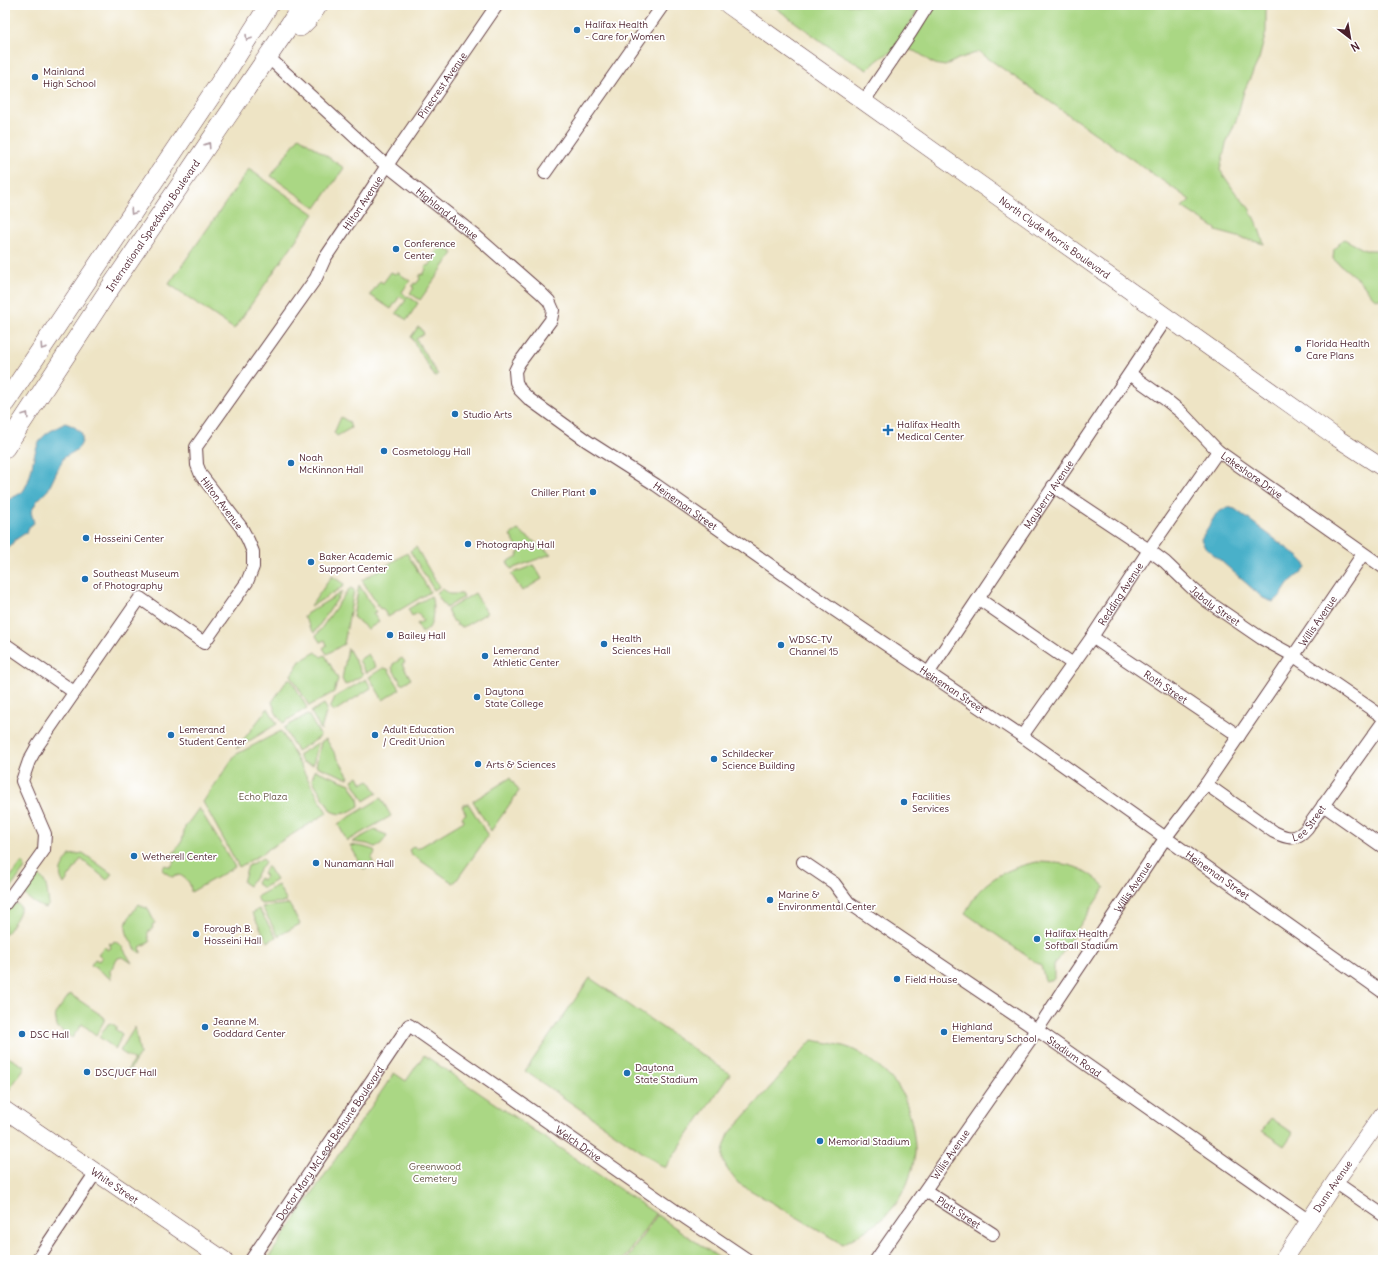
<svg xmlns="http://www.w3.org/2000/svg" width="1388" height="1265" font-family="Delius,sans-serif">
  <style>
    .green { fill: #aad784; stroke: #7a7b58 }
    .water { fill: #4ab0c9; stroke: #4a687a }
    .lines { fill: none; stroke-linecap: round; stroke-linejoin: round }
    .street-casing { stroke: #633d42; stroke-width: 14 }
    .secondary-casing { stroke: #633d42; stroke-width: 18 }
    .primary-casing { stroke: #633d42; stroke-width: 20 }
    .street { stroke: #fff; stroke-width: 12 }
    .secondary { stroke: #fff; stroke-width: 17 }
    .primary { stroke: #fff; stroke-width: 19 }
    .oneway { stroke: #ae9aa0 }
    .poi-dot { fill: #1f6fb2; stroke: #fff; stroke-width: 1.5 }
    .labels { text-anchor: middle; stroke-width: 3.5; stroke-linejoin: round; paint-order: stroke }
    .poi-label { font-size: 10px; fill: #4a1f2b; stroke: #fff; text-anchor: start }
    .street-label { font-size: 10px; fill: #4a1f2b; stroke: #fff }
    .park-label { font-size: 10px; fill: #675646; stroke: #fff }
  </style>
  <rect width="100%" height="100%" fill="#fff"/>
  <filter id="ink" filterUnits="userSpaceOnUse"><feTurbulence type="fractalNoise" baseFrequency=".025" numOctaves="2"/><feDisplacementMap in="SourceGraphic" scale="8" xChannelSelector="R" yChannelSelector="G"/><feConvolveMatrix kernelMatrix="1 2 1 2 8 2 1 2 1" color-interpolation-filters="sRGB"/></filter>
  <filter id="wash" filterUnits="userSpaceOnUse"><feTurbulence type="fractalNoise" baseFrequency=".012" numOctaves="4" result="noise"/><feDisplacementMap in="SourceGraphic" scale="16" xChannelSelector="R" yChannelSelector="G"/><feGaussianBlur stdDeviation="0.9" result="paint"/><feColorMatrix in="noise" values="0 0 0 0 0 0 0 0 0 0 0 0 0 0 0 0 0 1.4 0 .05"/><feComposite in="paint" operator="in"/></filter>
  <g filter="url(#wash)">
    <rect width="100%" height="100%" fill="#eee4c5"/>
    <!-- green -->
    <g class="green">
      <path d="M772 5H921L904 33 913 40 935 5H1264L1266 9V32L1259 59 1244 91 1237 118 1226 144 1220 170 1235 192 1249 208 1258 226 1264 244 1216 231V229L1182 207 1190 200 979 52 958 59 945 66C941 65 936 65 933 63 928 61 924 56 920 54 899 42 881 56 867 70L825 44Z"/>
      <polygon points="299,137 344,168 316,208 271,176"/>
      <polygon points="249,169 314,214 234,329 169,284"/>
      <polygon points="1344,239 1365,250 1383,250 1383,300 1374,298 1359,280 1333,259 1334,249"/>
      <polygon points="441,245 453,253 420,300 410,293 414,288 412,287 414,283 416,284 420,279 419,277 421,274 423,275 426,269 425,268 427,265 429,266 433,260 431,259"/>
      <polygon points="391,272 395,274 397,272 410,281 402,292 407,297 408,296 418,303 407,320 396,313 406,300 400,296 391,309 370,295 380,281 383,283"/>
      <polygon points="418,327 421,328 424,334 416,339 438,375 435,377 411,337"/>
      <polygon points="341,417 349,422 351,428 337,436 334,433"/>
      <polygon points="518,530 551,554 511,569 507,562 518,556 517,554 520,552 510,535"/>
      <polygon points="416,547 439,587 434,590 410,551"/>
      <polygon points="407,553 430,592 388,617 382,608 380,609 362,580"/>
      <polygon points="534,565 542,579 522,591 511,574"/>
      <polygon points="332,576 344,584 344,586 310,607"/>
      <polygon points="359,585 376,612 373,613 379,622 368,629 353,617"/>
      <polygon points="351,588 354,590 344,644 327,654 323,648 327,645 325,640 320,642 316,636 348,590"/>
      <polygon points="442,589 449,594 462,594 464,597 446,608 436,593"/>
      <polygon points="342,592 314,633 304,617 306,614"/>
      <polygon points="475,593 487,613 463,627 456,625 457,623 455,621 454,622 447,610"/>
      <path d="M431 596C434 603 434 623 428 629 426 631 424 632 422 633L417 624 423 621 418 613 412 616 408 609Z"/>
      <polygon points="348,648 363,675 345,685 342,679"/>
      <polygon points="316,652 321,657 325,655 338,679 334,692 309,706 291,675 300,661"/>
      <polygon points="368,654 376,667 366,673 359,660"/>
      <polygon points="402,658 405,662 402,664 411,679 402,684 392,668 393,664"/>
      <polygon points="383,668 388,669 400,689 383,700 369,677"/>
      <polygon points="288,679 291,679 307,708 283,723 276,713 272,702"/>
      <polygon points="366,679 371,688 333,712 330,708 335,697"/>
      <polygon points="324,704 327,709 321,730 311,712"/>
      <polygon points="268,708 277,724 236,749"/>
      <polygon points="308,714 320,735 319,738 297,751 284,728"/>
      <polygon points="281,731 327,813 267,850 267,851 239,867 203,802 235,755"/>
      <polygon points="326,739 349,777 347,778 316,766 321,742"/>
      <polygon points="318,743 313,765 302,762 298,755"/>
      <path d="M315 770 350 784 358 798 359 806C349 812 342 817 331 811L312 779Z"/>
      <polygon points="358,776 362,784 369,780 377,793 364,801 352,780"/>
      <polygon points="510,778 519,791 491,831 473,801"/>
      <polygon points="381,798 391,816 347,841 338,824"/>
      <polygon points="468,803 488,836 456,881 453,883 411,854 409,850 414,846 417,849 464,821 462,817 466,814 462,806"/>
      <path d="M199 808 235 867 191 892C191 883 188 880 180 875L172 877 162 870 165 865 171 867 176 858 173 854 182 841 185 827Z"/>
      <path d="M374 830 387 835C384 841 381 845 375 847L367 844 352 842Z"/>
      <path d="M350 845 364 847 374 850 375 853C371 858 371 859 374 864L364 870Z"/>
      <path d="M83 853 112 874 107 880 81 859 64 884C56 871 63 866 70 855Z"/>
      <polygon points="263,858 265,862 249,886 243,882 248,866"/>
      <polygon points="22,862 24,864 25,868 5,896 5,884"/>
      <path d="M1037 862C1068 863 1082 865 1105 887L1054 965V979L1045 981 1041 966 965 913C970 905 975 895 981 889 996 874 1016 866 1037 862Z"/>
      <polygon points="267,866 276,880 263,888 256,883 259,878 263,880 266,876 263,873"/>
      <path d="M37 875C48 879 47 894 49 904L46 908C39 907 25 898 23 891L34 876Z"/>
      <polygon points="278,885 287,902 261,904 256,897"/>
      <path d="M13 904C32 902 8 930 5 935V914Z"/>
      <path d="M139 904 145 908 147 907 155 923 152 925 153 928C146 932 147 935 150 942L140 947 141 953C136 951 135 948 133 944 120 926 127 920 139 904Z"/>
      <polygon points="289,904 300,924 278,936 262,907"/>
      <polygon points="259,909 276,937 268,942 252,913"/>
      <polygon points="114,941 121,945 132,963 123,957 118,958 110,971 111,979 91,965 95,959 99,961 102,957 98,954 105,946 107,950 111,948 109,943 112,944"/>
      <polygon points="590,978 730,1074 665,1168 525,1071"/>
      <polygon points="70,994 104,1017 104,1021 96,1035 82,1024 72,1038 57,1027 55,1014"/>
      <polygon points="111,1023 117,1027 115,1029 122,1034 116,1049 99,1037 108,1024"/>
      <polygon points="135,1027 140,1054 126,1075 124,1075 134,1060 120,1051"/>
      <path d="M812 1040C826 1043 843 1044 856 1051 870 1058 893 1078 901 1091 909 1105 916 1138 915 1153 913 1172 905 1194 892 1209 879 1224 860 1234 843 1244L738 1183C722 1163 718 1160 729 1134Z"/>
      <polygon points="5,1055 25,1067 7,1093 5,1089"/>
      <polygon points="424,1055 656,1214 623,1260 267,1260 394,1073 406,1081"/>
      <polygon points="1271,1118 1293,1133 1284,1146 1262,1131"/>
      <polygon points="657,1215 721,1259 720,1260 626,1260"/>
    </g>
    <!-- water -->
    <g class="water">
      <path d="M65 423 73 426 81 432C86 447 74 452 64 457L48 490 37 501 31 512 34 523 29 527 27 532 15 540 5 552V502C11 497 22 495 25 488 34 473 31 452 42 438 48 431 57 428 65 423Z"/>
      <path d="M1227 507 1235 509 1300 558 1304 562 1306 567C1302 573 1295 577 1290 582 1283 590 1283 596 1273 602L1263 598 1204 546 1201 539 1216 514Z"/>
    </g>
  </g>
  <g filter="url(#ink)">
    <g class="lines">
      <defs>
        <g id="street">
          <path id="s1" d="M268 57 379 159 476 236 541 293 549 301 553 310 551 320 519 363 515 371 516 382 520 390 529 399 587 441 656 485 833 609 1022 736 1383 992"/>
          <polyline points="864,101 911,32 928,5"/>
          <polyline points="545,173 663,5"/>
          <path id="s2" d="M1130 374 1165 399 1181 412 1218 451 1383 567"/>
          <path id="s3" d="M1053 486 1149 550 1165 562 1193 589 1207 601 1261 638 1294 656 1383 717"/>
          <polyline points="979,599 1073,664"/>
          <path id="s4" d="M1092 637 1239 736"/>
          <polyline points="5,644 74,692"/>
          <path id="s5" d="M929 672 1168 316"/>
          <path id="s6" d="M1022 736 1092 637 1149 550 1218 451"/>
          <path id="s7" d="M1206 784 1274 832C1288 839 1296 841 1307 828L1383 722"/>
          <polyline points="1323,805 1383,847"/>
          <path id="s8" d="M803 862 834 883 849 903 1037 1030 1309 1221"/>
          <path id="s9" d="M5 904 44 850 45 834 22 781 29 761 38 745 140 598 204 643 247 582 253 567V552L248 540 241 527 201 475 197 465 196 447 316 278 325 258 363 202 394 155 497 5"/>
          <polyline points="1335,1182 1383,1215"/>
          <path id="s10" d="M926 1191 993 1234"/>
          <polyline points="37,1260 96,1172"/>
          <path id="s11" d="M251 1260 409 1025 687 1219 748 1260"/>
          <path id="s12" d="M876 1260 1037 1030 1166 837 1206 784 1363 554"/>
        </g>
        <g id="secondary">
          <path id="s13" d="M728 5 1337 438 1383 468"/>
          <path id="s14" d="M5 1110 224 1260"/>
          <path id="s15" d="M1283 1260 1335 1182 1383 1114"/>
        </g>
        <g id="primary">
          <polyline points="300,27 308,19 318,5"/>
          <polyline points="5,403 217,87 269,5"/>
          <path id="s16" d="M5 448 108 291 303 5"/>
        </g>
      </defs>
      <!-- street casing -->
      <use href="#street" class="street-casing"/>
      <!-- secondary casing -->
      <use href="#secondary" class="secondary-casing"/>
      <!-- primary casing -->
      <use href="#primary" class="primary-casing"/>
      <!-- street -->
      <use href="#street" class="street"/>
      <!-- secondary -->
      <use href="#secondary" class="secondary"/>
      <!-- primary -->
      <use href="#primary" class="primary"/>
    </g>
    <!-- one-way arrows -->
    <defs><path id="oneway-chevron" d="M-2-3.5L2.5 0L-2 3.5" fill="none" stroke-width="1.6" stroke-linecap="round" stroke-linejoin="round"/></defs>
    <g class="oneway">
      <use href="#oneway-chevron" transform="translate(248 38) rotate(122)"/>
      <use href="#oneway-chevron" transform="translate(208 145) rotate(-56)"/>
      <use href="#oneway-chevron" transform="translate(133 212) rotate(124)"/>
      <use href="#oneway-chevron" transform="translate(43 347) rotate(124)"/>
      <use href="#oneway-chevron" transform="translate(26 415) rotate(-57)"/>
    </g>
  </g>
  <!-- markers -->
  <g class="poi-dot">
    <circle cx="577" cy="30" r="4"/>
    <circle cx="35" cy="77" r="4"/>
    <circle cx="396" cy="249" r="4"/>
    <circle cx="1298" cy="349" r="4"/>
    <circle cx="455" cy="414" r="4"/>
    <path d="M886 424h4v4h4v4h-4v4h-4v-4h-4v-4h4z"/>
    <circle cx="384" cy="451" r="4"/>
    <circle cx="291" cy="463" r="4"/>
    <circle cx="593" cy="492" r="4"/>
    <circle cx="86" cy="538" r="4"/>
    <circle cx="468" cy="544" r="4"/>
    <circle cx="311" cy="562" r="4"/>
    <circle cx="85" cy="579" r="4"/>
    <circle cx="390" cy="635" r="4"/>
    <circle cx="604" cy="644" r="4"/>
    <circle cx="781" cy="645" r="4"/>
    <circle cx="485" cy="656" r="4"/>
    <circle cx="477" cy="697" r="4"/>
    <circle cx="171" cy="735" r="4"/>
    <circle cx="375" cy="735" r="4"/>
    <circle cx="714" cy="759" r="4"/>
    <circle cx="478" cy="764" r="4"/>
    <circle cx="904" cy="802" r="4"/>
    <circle cx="134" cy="856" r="4"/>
    <circle cx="316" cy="863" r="4"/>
    <circle cx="770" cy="900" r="4"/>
    <circle cx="196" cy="934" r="4"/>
    <circle cx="1037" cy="939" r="4"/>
    <circle cx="897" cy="979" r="4"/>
    <circle cx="205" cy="1027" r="4"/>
    <circle cx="944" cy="1032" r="4"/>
    <circle cx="22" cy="1034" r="4"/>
    <circle cx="87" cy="1072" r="4"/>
    <circle cx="627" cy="1073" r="4"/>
    <circle cx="820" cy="1141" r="4"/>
  </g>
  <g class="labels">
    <!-- poi labels -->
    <g class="poi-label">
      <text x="585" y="28">Halifax Health<tspan x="585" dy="12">- Care for Women</tspan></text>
      <text x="43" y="75">Mainland<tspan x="43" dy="12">High School</tspan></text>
      <text x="404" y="247">Conference<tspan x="404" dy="12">Center</tspan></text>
      <text x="1306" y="347">Florida Health<tspan x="1306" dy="12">Care Plans</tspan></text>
      <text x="463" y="418">Studio Arts</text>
      <text x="897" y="428">Halifax Health<tspan x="897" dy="12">Medical Center</tspan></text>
      <text x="392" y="455">Cosmetology Hall</text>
      <text x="299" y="461">Noah<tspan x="299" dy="12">McKinnon Hall</tspan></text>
      <text x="585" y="496" text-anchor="end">Chiller Plant</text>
      <text x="94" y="542">Hosseini Center</text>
      <text x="476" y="548">Photography Hall</text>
      <text x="319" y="560">Baker Academic<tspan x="319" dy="12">Support Center</tspan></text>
      <text x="93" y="577">Southeast Museum<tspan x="93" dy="12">of Photography</tspan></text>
      <text x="398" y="639">Bailey Hall</text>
      <text x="612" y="642">Health<tspan x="612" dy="12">Sciences Hall</tspan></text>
      <text x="789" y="643">WDSC-TV<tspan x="789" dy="12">Channel 15</tspan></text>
      <text x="493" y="654">Lemerand<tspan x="493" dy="12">Athletic Center</tspan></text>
      <text x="485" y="695">Daytona<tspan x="485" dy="12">State College</tspan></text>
      <text x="179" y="733">Lemerand<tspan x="179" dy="12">Student Center</tspan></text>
      <text x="383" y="733">Adult Education<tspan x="383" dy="12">/ Credit Union</tspan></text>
      <text x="722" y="757">Schildecker<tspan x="722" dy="12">Science Building</tspan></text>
      <text x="486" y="768">Arts &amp; Sciences</text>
      <text x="912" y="800">Facilities<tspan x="912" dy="12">Services</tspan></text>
      <text x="142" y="860">Wetherell Center</text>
      <text x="324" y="867">Nunamann Hall</text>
      <text x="778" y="898">Marine &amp;<tspan x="778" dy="12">Environmental Center</tspan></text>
      <text x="204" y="932">Forough B.<tspan x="204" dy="12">Hosseini Hall</tspan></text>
      <text x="1045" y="937">Halifax Health<tspan x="1045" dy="12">Softball Stadium</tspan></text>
      <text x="905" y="983">Field House</text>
      <text x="213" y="1025">Jeanne M.<tspan x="213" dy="12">Goddard Center</tspan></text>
      <text x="952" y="1030">Highland<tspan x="952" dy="12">Elementary School</tspan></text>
      <text x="30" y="1038">DSC Hall</text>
      <text x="635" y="1071">Daytona<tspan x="635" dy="12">State Stadium</tspan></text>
      <text x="95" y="1076">DSC/UCF Hall</text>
      <text x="828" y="1145">Memorial Stadium</text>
    </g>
    <!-- street labels -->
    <g class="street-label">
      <text dy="4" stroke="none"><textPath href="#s9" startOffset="1103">Pinecrest Avenue</textPath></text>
      <text dy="4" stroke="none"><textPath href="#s9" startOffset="961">Hilton Avenue</textPath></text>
      <text dy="4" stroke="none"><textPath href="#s1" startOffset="238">Highland Avenue</textPath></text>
      <text dy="4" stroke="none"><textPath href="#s16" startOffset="267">International Speedway Boulevard</textPath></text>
      <text dy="4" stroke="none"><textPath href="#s13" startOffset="401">North Clyde Morris Boulevard</textPath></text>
      <text dy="4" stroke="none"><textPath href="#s2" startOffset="159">Lakeshore Drive</textPath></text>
      <text dy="4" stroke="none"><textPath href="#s5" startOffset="214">Mayberry Avenue</textPath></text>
      <text transform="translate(222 503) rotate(53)" y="4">Hilton Avenue</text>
      <text dy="4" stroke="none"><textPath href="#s1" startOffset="677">Heineman Street</textPath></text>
      <text dy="4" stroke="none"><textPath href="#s6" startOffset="173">Redding Avenue</textPath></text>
      <text dy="4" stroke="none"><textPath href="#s3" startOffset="202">Jabaly Street</textPath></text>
      <text dy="4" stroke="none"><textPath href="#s12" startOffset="777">Willis Avenue</textPath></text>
      <text dy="4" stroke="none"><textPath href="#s4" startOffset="89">Roth Street</textPath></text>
      <text dy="4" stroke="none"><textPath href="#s1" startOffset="1001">Heineman Street</textPath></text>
      <text dy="4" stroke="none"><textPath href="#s7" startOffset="125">Lee Street</textPath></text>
      <text dy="4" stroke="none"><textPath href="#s1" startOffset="1325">Heineman Street</textPath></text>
      <text dy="4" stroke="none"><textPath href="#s12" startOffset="453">Willis Avenue</textPath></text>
      <text dy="4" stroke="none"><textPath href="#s8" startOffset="335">Stadium Road</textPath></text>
      <text dy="4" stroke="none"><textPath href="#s11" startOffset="141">Doctor Mary McLeod Bethune Boulevard</textPath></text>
      <text dy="4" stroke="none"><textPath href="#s11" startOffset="490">Welch Drive</textPath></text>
      <text dy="4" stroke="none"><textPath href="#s12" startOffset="129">Willis Avenue</textPath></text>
      <text dy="4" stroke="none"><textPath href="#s14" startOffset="133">White Street</textPath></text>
      <text dy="4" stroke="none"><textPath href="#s15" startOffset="89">Dunn Avenue</textPath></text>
      <text dy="4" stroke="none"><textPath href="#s10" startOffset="39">Platt Street</textPath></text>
    </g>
    <!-- park labels -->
    <g class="park-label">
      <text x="263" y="800">Echo Plaza</text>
      <text x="435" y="1170">Greenwood<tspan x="435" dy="12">Cemetery</tspan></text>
    </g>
  </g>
  <!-- margin -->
  <rect width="1388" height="1265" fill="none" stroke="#fff" stroke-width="20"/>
  <!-- north arrow -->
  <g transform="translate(1350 38) rotate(149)" stroke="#ffffff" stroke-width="3" paint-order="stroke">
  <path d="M0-3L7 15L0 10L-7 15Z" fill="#4a1f2b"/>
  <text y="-6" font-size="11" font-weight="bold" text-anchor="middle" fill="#4a1f2b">N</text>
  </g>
</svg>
